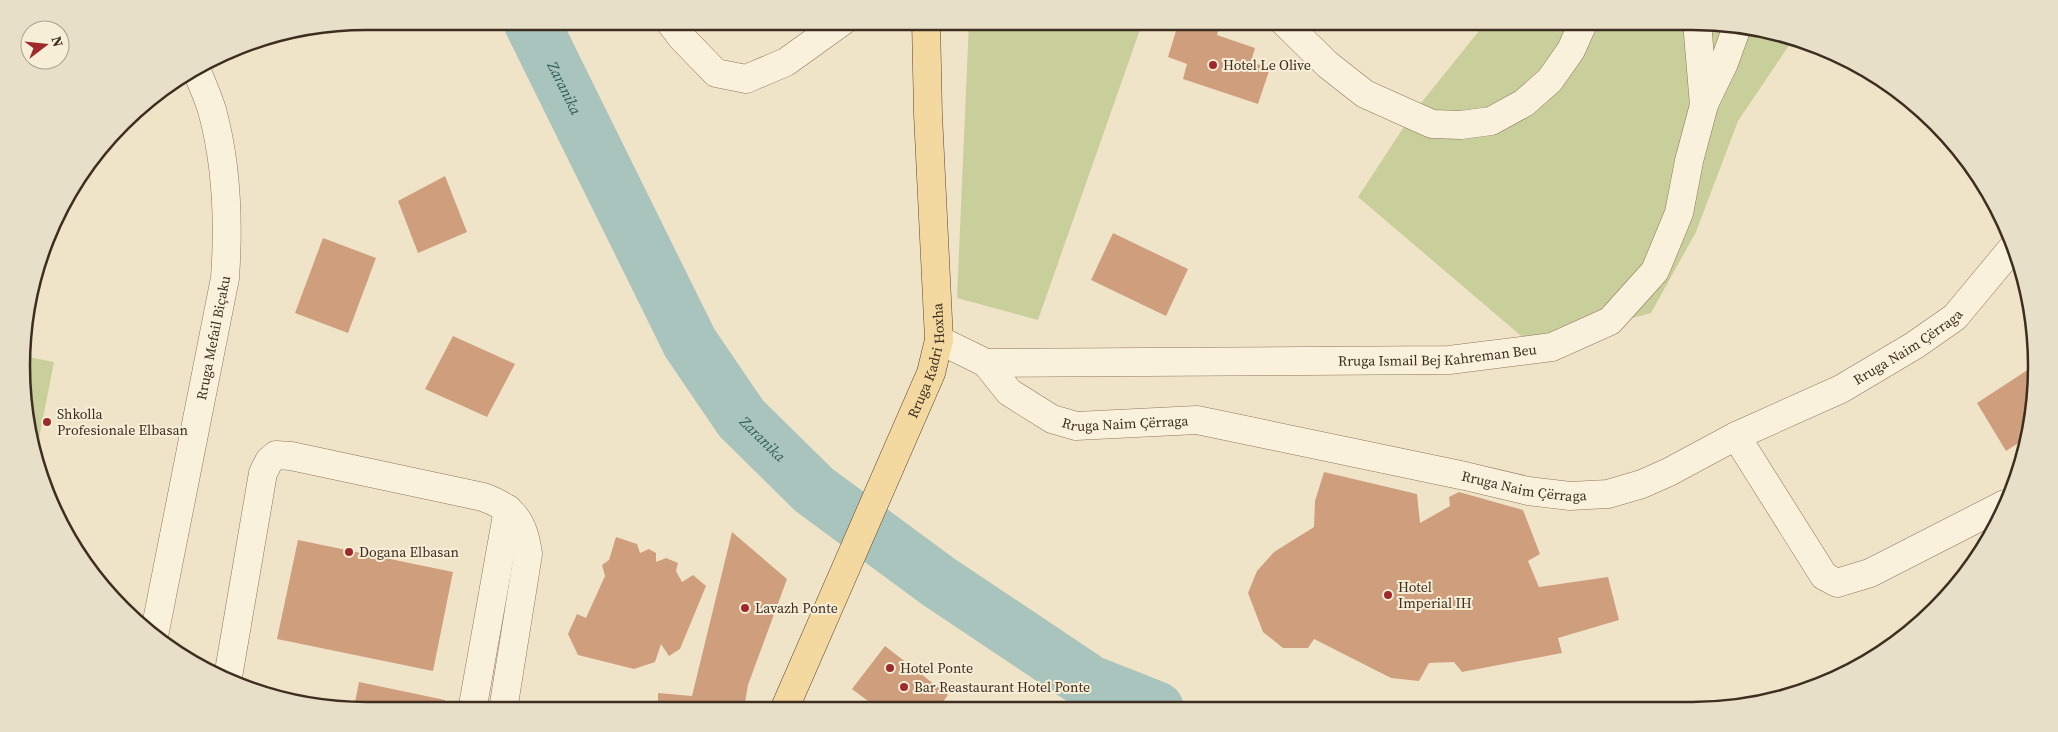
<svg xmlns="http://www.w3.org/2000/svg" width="2058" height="732" font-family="'Source Serif 4',serif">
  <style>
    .green { fill: #c9cf9b }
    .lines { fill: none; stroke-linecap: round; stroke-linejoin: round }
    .river { stroke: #a9c4bc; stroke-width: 56 }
    .building { fill: #cf9f7d }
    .minor-casing { stroke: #8d765c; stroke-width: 29 }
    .major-casing { stroke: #5b4430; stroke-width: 29 }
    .minor { stroke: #faf1dc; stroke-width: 28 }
    .major { stroke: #f3d9a0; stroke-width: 28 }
    .poi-dot { fill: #9e2a2b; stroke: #f7eed8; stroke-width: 2 }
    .labels { text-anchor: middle; stroke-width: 4; stroke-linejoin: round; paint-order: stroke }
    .poi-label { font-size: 14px; fill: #3d2e20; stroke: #f7eed8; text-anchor: start }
    .street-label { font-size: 14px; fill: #3d2e20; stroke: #f7eed8 }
    .water-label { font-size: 15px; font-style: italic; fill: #2f5d5a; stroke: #f7eed8 }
    .rim { fill: none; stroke: #3d2e20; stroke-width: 2.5 }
  </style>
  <rect width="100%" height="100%" fill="#f0e4c8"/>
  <!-- green -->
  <g class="green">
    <polygon points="969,21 1143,21 1038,320 957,298"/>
    <polygon points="1487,21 1692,21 1781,33 1794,38 1738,121 1696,232 1651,313 1532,345 1358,197 1413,113"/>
    <polygon points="23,356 54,362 35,459 22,389"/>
  </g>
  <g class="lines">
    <!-- river -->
    <path class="river" id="s1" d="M531 21 690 343 741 418 814 490 939 582 1090 683 1156 709"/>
  </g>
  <!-- building -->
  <g class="building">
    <polygon points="1179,21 1221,21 1217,35 1255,48 1251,62 1270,68 1258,104 1183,79 1187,64 1168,57"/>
    <polygon points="445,176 467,232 418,253 398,201"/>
    <polygon points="1113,233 1188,269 1166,316 1091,280"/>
    <polygon points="323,238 376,258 348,333 295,313"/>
    <polygon points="453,336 515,364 487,417 425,389"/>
    <polygon points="2035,365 2036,388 2028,437 2006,451 1977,403"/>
    <polygon points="1324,472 1417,494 1420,523 1450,506 1449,497 1459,492 1523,510 1540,554 1528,561 1539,587 1608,577 1619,620 1558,638 1562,653 1462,672 1454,662 1429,663 1419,681 1391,678 1314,639 1308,648 1283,648 1263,632 1248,593 1257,571 1274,552 1314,527 1315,501"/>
    <polygon points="732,532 787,579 748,685 744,708 743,710 658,710 658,693 692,696"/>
    <polygon points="616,537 637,544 640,553 649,549 656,553 656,562 666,558 678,563 676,571 682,582 693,575 706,586 680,649 669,656 661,644 655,662 634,669 578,655 568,634 577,614 586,618 605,576 602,565 609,560"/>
    <polygon points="298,540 453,572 433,671 277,639"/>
    <polygon points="885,646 948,695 937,710 880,710 852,689"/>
    <polygon points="359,682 445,700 443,711 357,710 359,703 355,702"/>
    <polygon points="841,703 850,710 836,710"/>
  </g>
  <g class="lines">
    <defs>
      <g id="minor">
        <polyline points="669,21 682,38 716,73 746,79 786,62 843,21"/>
        <polyline points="1283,21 1328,65 1365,94 1432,124 1461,125 1491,121 1524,103 1550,80 1571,50 1584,21"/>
        <polyline points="1705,102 1724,63 1737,27"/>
        <path id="s2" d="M939 340 986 363 1449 360 1552 347 1610 321 1655 271 1679 213 1689 161 1704 105 1697 22"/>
        <path id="s3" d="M986 363 1009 392 1052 419 1076 426 1197 420 1465 476 1528 491 1570 496 1608 494 1642 484 1669 472 1736 436 1841 389 1915 345 1955 317 2014 246"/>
        <polyline points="1736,436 1824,576 1837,583 1870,573 2005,504"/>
        <path id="s4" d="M154 636 225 278C229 222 227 165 212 110 208 97 202 84 197 71"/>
        <path d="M228 677 263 473 269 461 276 455 291 456 483 497C514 508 524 522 528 554L503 710"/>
        <polyline points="472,711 508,509"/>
      </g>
      <g id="major">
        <path id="s5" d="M784 710 931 373 939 340 928 114 926 21"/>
      </g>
    </defs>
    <!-- minor casing -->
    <use href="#minor" class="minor-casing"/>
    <!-- major casing -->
    <use href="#major" class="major-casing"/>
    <!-- minor -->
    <use href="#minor" class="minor"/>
    <!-- major -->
    <use href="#major" class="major"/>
  </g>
  <!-- markers -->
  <g class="poi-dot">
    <circle cx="1213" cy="65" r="5"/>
    <circle cx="47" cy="422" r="5"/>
    <circle cx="349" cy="552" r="5"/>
    <circle cx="1388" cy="595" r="5"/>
    <circle cx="745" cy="608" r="5"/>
    <circle cx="890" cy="668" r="5"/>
    <circle cx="904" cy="687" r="5"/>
  </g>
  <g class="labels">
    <!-- poi labels -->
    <g class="poi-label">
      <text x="1223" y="70">Hotel Le Olive</text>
      <text x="57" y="419">Shkolla<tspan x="57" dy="16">Profesionale Elbasan</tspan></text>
      <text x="359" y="557">Dogana Elbasan</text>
      <text x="1398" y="592">Hotel<tspan x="1398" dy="16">Imperial IH</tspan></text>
      <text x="755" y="613">Lavazh Ponte</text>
      <text x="900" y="673">Hotel Ponte</text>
      <text x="914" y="692">Bar Reastaurant Hotel Ponte</text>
    </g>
    <!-- street labels -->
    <g class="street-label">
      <text dy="5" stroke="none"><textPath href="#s4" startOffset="304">Rruga Mefail Biçaku</textPath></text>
      <text dy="5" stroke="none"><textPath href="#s3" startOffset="988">Rruga Naim Çërraga</textPath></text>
      <text dy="5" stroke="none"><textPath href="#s2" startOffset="504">Rruga Ismail Bej Kahreman Beu</textPath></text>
      <text dy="5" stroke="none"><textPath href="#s5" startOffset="379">Rruga Kadri Hoxha</textPath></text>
      <text dy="5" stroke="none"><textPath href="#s3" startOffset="162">Rruga Naim Çërraga</textPath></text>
      <text dy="5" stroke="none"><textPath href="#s3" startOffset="568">Rruga Naim Çërraga</textPath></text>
    </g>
    <!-- water labels -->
    <g class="water-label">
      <text dy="5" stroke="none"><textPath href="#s1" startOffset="75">Zaranika</textPath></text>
      <text dy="5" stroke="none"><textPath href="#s1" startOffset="480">Zaranika</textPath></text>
    </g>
  </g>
  <!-- crop -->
  <path d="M0 0H2058V732H0ZM366 30H1692A336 336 0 0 1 2028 366V366A336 336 0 0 1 1692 702H366A336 336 0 0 1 30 366V366A336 336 0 0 1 366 30Z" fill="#e8dfc9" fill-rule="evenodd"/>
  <path class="rim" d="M366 30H1692A336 336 0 0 1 2028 366V366A336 336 0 0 1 1692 702H366A336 336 0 0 1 30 366V366A336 336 0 0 1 366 30Z"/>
  <!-- north arrow -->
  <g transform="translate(45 45) rotate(74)"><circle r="24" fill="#f7eed8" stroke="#ada18e"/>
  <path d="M0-4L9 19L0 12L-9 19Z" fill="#9e2a2b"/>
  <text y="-8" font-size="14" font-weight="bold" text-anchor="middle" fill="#3d2e20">N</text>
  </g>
</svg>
